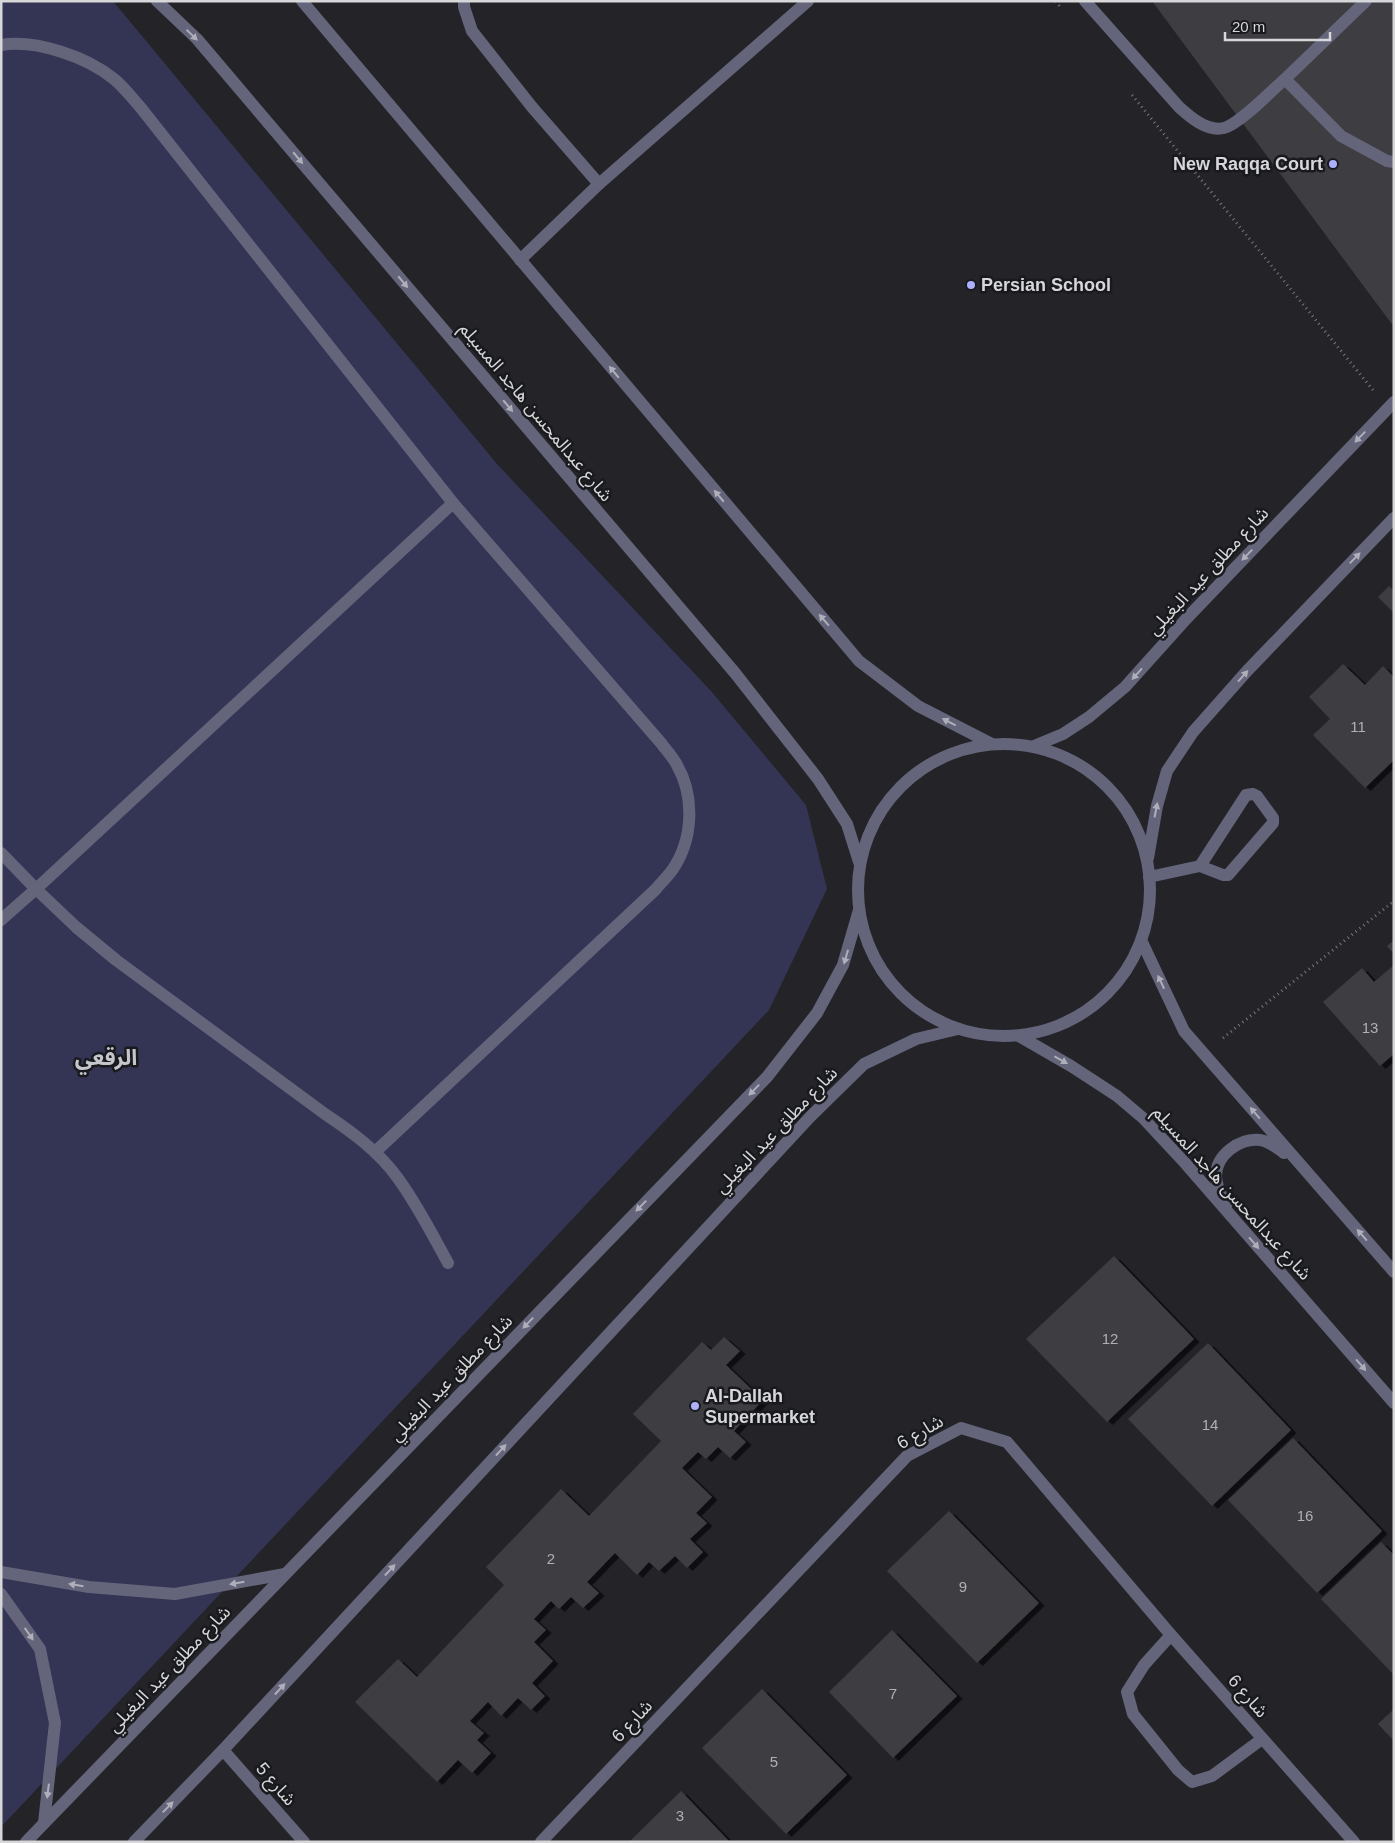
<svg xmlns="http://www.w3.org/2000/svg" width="1395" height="1843" font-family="Arial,'Noto Sans Arabic',sans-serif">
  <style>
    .green { fill: #343454 }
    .building { fill: #3d3d43; filter: url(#shadow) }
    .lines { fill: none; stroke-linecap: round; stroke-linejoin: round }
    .path { stroke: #79797d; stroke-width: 3; stroke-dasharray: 1 4; stroke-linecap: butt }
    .minor { stroke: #64657b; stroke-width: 12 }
    .oneway { fill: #afafb9 }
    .poi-dot { fill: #adaffb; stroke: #191a1e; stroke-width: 2 }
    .labels { text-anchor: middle; stroke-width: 5; stroke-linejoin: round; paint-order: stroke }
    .number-label { font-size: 15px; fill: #b0b0b4 }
    .poi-label { font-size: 18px; font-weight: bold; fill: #d7d7da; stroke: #191a1e; text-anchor: start }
    .street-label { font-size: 18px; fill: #d7d7da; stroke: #191a1e }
    .district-label { font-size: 22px; font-weight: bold; fill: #c5c5cc; stroke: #191a1e }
  </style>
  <defs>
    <filter id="shadow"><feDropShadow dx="5.5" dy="3" stdDeviation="0" flood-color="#0009"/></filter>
  </defs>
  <rect width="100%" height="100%" fill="#232328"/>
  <!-- green -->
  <polygon class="green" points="1,1 113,1 497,464 711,691 806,805 827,889 769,1010 1,1827"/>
  <!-- building -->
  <g class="building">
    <polygon points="1152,1 1394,1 1394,327"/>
    <polygon points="1389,586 1394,591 1394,613 1378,597"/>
    <polygon points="1343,664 1365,685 1383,666 1394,677 1394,760 1365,788 1313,735 1330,719 1309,697"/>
    <polygon points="1394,940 1394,954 1387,946"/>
    <polygon points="1394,965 1394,1054 1380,1066 1323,1002 1362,968 1374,982"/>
    <polygon points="1114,1256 1194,1339 1107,1422 1026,1339"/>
    <polygon points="724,1337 740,1351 726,1365 763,1400 734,1431 746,1442 730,1458 718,1447 706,1459 698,1452 682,1468 712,1497 696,1513 707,1523 690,1539 703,1552 687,1568 675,1556 659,1571 649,1562 637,1575 615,1553 587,1582 599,1593 583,1608 571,1597 559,1609 551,1601 534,1619 546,1630 534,1642 553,1661 532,1683 545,1696 531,1710 518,1698 501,1716 488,1702 470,1721 484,1733 477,1740 491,1753 472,1773 458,1760 437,1782 355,1702 398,1659 417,1677 504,1585 486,1567 561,1489 589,1516 661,1441 633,1414 702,1342 711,1350"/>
    <polygon points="1208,1343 1291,1430 1212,1506 1128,1419"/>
    <polygon points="1293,1438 1382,1531 1317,1593 1228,1500"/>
    <polygon points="949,1511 1039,1603 977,1663 887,1571"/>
    <polygon points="1381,1542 1394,1555 1394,1675 1321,1599"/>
    <polygon points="892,1630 957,1696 893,1758 829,1692"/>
    <polygon points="762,1689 847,1775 786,1834 702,1748"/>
    <polygon points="1394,1709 1394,1741 1378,1724"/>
    <polygon points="681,1791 730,1842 629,1842"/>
  </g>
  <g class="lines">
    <!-- path -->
    <g class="path">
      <polyline points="1056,1 1060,7"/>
      <polyline points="1132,95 1373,390"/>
      <polyline points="1223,1038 1394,901"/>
    </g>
    <!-- minor -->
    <g class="minor">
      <polyline points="157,1 197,39 735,673 818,779 847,824 860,865"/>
      <polyline points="302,1 859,661 918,706 992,744"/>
      <polyline points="464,1 464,7 472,31 532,107 599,184"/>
      <path d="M1085 1 1179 107C1190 117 1207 132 1224 128 1240 124 1272 90 1285 79"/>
      <polyline points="1366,1 1285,79 1341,136 1387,161 1394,162"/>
      <path d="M1 45C36 39 87 57 114 79 124 87 132 98 141 108L453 503 661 743C666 750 673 757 677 765 695 797 693 839 673 869 668 876 661 883 655 890L375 1152"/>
      <polyline points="520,260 599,184 808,1"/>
      <circle cx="1004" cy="890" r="146"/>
      <polyline points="1034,746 1063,734 1089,717 1125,687 1187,618 1394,402"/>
      <path d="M1 853 36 889 76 927 116 960 325 1114C352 1132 378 1151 397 1177 417 1204 432 1234 448 1263"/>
      <polyline points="1148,858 1157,806 1167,771 1193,732 1247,671 1394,518"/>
      <polyline points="1149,877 1200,866 1223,875 1228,875 1273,823 1273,818 1257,796 1253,794 1246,795 1200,866"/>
      <polyline points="1,920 36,889 453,503"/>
      <polyline points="1142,942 1184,1031 1394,1272"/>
      <polyline points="1019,1036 1071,1066 1117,1096 1143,1118 1185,1163 1394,1403"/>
      <path d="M1226 1206C1222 1197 1216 1186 1216 1176 1216 1155 1239 1138 1260 1140 1269 1141 1277 1148 1284 1153"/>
      <polyline points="1,1572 89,1587 175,1594 285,1574"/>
      <polyline points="1,1594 40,1649 55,1723 44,1823"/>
      <polyline points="1171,1635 1144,1665 1127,1692 1133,1714 1178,1770 1192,1782 1212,1776 1262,1739"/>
      <polyline points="223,1750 304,1842"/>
      <polyline points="26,1842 767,1077 817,1013 843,965 859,910"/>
      <polyline points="134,1842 223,1750 810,1117 864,1064 916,1039 958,1029"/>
      <polyline points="541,1842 907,1456 961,1428 1007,1442 1171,1635 1354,1842"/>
    </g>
  </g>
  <!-- one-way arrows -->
  <defs><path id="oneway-solid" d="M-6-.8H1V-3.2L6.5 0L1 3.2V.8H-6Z" transform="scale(1.25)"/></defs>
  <g class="oneway">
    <use href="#oneway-solid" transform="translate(192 35) rotate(44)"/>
    <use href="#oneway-solid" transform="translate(298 158) rotate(50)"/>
    <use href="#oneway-solid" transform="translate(403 282) rotate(50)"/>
    <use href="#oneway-solid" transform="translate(614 372) rotate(-130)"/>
    <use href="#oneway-solid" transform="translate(508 406) rotate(50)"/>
    <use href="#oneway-solid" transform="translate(1360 437) rotate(134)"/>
    <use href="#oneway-solid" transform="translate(719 496) rotate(-130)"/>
    <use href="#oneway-solid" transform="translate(1247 555) rotate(134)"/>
    <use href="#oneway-solid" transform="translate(1355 558) rotate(-46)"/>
    <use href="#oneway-solid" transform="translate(824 620) rotate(-131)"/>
    <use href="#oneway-solid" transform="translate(1137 674) rotate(132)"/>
    <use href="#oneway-solid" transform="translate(1243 676) rotate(-48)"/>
    <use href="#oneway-solid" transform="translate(949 722) rotate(-153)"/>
    <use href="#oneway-solid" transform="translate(1156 810) rotate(-79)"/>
    <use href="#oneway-solid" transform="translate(846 957) rotate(106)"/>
    <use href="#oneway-solid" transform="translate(1161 982) rotate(-115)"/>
    <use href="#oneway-solid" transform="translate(1061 1060) rotate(29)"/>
    <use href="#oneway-solid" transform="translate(754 1090) rotate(134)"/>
    <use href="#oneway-solid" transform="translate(1255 1113) rotate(-131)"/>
    <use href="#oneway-solid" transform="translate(641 1206) rotate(134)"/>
    <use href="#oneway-solid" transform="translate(1362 1235) rotate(-131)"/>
    <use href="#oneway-solid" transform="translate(1254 1243) rotate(49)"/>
    <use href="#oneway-solid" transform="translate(528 1323) rotate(134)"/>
    <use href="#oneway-solid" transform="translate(1361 1365) rotate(49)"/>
    <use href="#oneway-solid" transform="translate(501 1450) rotate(-47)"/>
    <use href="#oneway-solid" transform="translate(390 1570) rotate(-47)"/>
    <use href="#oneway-solid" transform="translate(237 1583) rotate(170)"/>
    <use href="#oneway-solid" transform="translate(76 1585) rotate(-171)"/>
    <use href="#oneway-solid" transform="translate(29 1634) rotate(55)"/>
    <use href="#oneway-solid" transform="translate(280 1689) rotate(-47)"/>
    <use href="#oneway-solid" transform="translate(48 1791) rotate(97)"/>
    <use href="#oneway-solid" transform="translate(168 1807) rotate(-46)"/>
  </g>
  <!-- markers -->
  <g class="poi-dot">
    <circle cx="1333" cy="164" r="5"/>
    <circle cx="971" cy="285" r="5"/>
    <circle cx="695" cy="1406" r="5"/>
  </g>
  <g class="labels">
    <!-- number labels -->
    <g class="number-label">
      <text x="1358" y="732">11</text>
      <text x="1370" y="1033">13</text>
      <text x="1110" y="1344">12</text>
      <text x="1210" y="1430">14</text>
      <text x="1305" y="1521">16</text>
      <text x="551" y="1564">2</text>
      <text x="963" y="1592">9</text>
      <text x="893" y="1699">7</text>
      <text x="774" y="1767">5</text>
      <text x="680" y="1821">3</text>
    </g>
    <!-- poi labels -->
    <g class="poi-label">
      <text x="1323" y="170" text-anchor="end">New Raqqa Court</text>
      <text x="981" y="291">Persian School</text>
      <text x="705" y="1402">Al-Dallah<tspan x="705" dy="21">Supermarket</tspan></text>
    </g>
    <!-- street labels -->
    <g class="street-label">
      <text transform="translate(536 412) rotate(50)" y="6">شارع عبدالمحسن هاجد المسيلم</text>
      <text transform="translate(1208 571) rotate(-47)" y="6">شارع مطلق عيد البغيلي</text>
      <text transform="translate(776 1130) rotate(-46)" y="6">شارع مطلق عيد البغيلي</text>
      <text transform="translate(1232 1193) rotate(48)" y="6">شارع عبدالمحسن هاجد المسيلم</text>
      <text transform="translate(451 1378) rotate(-46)" y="6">شارع مطلق عيد البغيلي</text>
      <text transform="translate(920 1432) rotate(-30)" y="6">شارع 6</text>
      <text transform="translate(169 1669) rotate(-46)" y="6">شارع مطلق عيد البغيلي</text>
      <text transform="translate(1248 1696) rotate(49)" y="6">شارع 6</text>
      <text transform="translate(632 1721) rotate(-47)" y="6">شارع 6</text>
      <text transform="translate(276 1784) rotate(49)" y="6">شارع 5</text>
    </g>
    <!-- district labels -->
    <g class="district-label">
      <text x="106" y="1065">الرقعي</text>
    </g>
  </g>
  <!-- border -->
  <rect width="1395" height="1843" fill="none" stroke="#d7d7da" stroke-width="5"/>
  <!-- scale -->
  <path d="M1225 32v8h105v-8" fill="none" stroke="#d7d7da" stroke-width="2.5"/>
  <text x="1232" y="32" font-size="15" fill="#d7d7da" stroke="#191a1e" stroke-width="4" paint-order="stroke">20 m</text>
</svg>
